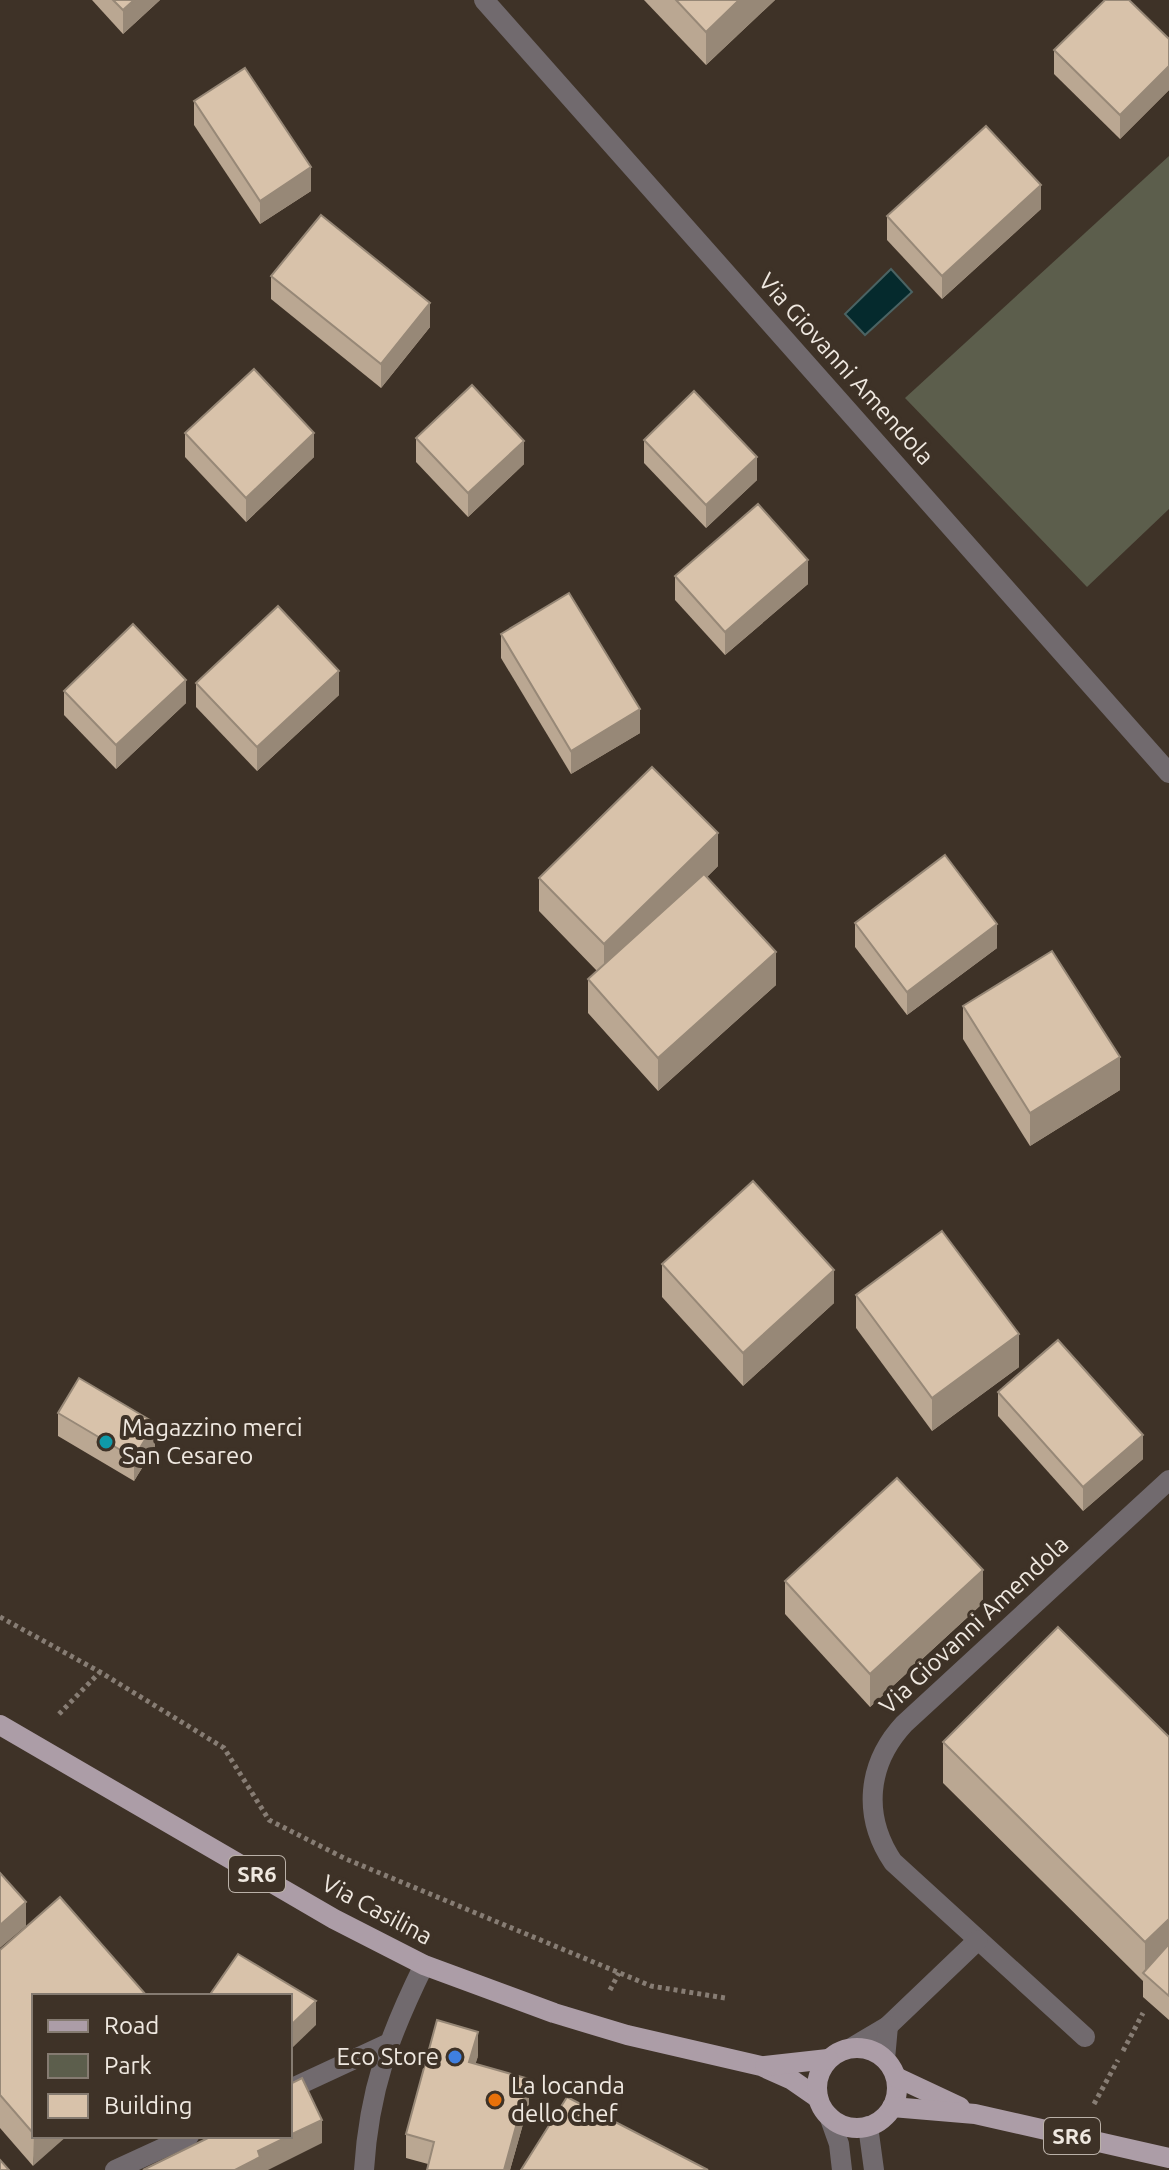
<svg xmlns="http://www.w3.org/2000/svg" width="1169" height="2170" font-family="Ubuntu,sans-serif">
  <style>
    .green { fill: #5c5e4c }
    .water { fill: #052a2d; stroke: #4b6363; stroke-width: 2 }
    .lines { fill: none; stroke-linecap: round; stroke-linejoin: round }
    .path { stroke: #877d74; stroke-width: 5; stroke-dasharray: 4 4; stroke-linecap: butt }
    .lane { stroke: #716a6e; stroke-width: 20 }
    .street { stroke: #716a6e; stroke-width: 20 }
    .primary { stroke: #ac9da7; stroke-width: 20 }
    .wall { fill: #baa792 }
    .shaded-wall { fill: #978877 }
    .building { fill: #d8c2aa; stroke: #978877; stroke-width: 2 }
    .culture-dot { fill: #0f9aa8; stroke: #3e3227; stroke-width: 3 }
    .shop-dot { fill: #3f7fe0; stroke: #3e3227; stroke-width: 3 }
    .food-dot { fill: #e8710a; stroke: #3e3227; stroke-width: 3 }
    .labels { text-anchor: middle; stroke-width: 8; stroke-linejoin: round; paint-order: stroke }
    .shield { fill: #3e3227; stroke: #bab1a8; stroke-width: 2 }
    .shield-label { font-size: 22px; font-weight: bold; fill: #efe8e0 }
    .street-label { font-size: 24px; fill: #efe8e0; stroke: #3e3227 }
    .poi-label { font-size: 24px; fill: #efe8e0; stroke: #3e3227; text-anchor: start }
  </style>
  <rect width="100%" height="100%" fill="#3e3227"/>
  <!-- green -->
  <polygon class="green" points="1169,156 1169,509 1087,587 905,398"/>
  <!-- water -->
  <polygon class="water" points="891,269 912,292 865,335 845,314"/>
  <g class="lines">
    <!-- path -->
    <g class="path">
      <polyline points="0,1617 100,1672 224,1748 269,1820 346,1859 651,1986 725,1998"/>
      <polyline points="59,1714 100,1672"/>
      <polyline points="610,1990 619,1973"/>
      <polyline points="1123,2051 1143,2013"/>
      <polyline points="1094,2104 1118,2060"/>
    </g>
    <!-- lane -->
    <g class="lane">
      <polyline points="290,2089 387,2044"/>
      <polyline points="115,2170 189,2136"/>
    </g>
    <!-- street -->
    <g class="street">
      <polyline points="484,0 1169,773"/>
      <path d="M1085 2037 893 1862C862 1816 867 1764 904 1724L1169 1480"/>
      <polyline points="851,2048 888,2026 978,1940"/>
      <polyline points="885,2059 888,2026"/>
      <polyline points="829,2116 839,2144 842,2170"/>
      <polyline points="868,2126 874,2170"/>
      <path d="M364 2170C369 2090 389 2036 424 1965"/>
    </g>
    <!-- primary -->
    <g class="primary">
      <polyline points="0,1725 334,1919 424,1965 554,2013 627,2035 761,2066 792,2080 818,2098"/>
      <circle cx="857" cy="2088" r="40"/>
      <polyline points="765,2066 828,2059"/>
      <polyline points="896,2077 960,2107"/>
      <polyline points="892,2107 975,2114 1169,2158"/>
    </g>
  </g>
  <!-- wall -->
  <g class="wall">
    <polygon points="92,0 160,0 123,34"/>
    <polygon points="644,0 775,0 706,65"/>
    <polygon points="1169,39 1169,90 1120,139 1054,74 1054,50"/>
    <polygon points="194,101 311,191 260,224 194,125"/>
    <polygon points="1041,209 942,299 887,240 887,216"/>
    <polygon points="271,276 430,327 381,388 271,299"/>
    <polygon points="185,433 314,457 246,522 185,457"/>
    <polygon points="416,438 524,464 468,517 416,462"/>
    <polygon points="644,440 757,480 706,528 644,463"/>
    <polygon points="675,576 808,584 725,655 675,600"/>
    <polygon points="501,634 640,733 571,774 501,658"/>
    <polygon points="196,683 339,695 257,771 196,707"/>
    <polygon points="64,691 186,703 116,769 64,715"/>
    <polygon points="718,866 707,877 776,985 658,1091 588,1013 588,979 597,971 539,911 539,878"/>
    <polygon points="855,923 997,948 907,1015 855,947"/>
    <polygon points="963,1006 1120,1090 1030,1146 963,1039"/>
    <polygon points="662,1264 834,1303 743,1386 662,1297"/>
    <polygon points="856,1295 1019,1367 932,1431 856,1328"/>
    <polygon points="998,1392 1143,1459 1083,1511 998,1416"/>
    <polygon points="58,1413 155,1447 134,1481 58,1436"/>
    <polygon points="785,1581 983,1603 870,1707 785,1614"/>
    <polygon points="1169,1737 1169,2020 1143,1997 1143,1981 943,1783 943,1742"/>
    <polygon points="60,1897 33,2166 0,2128 0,1950"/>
    <polygon points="478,2056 475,2064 529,2103 510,2170 427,2170 428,2164 406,2158 406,2134"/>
  </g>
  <!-- shaded-wall -->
  <g class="shaded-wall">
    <polygon points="134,0 160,0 123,34 123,10"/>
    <polygon points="739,0 775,0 706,65 706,32"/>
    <polygon points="1169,66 1169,90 1120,139 1120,115"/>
    <polygon points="311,167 311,191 260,224 260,201"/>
    <polygon points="1041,185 1041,209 942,299 942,276"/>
    <polygon points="430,303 430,327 381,388 381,364"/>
    <polygon points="314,433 314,457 246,522 246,498"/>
    <polygon points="524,441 524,464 468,517 468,493"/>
    <polygon points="757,457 757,480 706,528 706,505"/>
    <polygon points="808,560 808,584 725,655 725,632"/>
    <polygon points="339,671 339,695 257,771 257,747"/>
    <polygon points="186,680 186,703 116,769 116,745"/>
    <polygon points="640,709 640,733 571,774 571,751"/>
    <polygon points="718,833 718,866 604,977 604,944"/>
    <polygon points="997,924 997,948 907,1015 907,992"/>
    <polygon points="776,952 776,985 658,1091 658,1058"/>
    <polygon points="1120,1057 1120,1090 1030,1146 1030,1113"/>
    <polygon points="834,1270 834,1303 743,1386 743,1353"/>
    <polygon points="1019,1334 1019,1367 932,1431 932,1398"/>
    <polygon points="155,1423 155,1447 134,1481 134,1458"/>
    <polygon points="1143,1435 1143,1459 1083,1511 1083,1487"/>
    <polygon points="983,1570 983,1603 870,1707 870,1674"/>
    <polygon points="26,1902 26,1926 0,1948 0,1925"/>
    <polygon points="1169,1919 1169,1959 1145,1975 1145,1942"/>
    <polygon points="316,2001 316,2025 290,2050 290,2026"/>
    <polygon points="478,2032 478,2056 469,2086 469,2062"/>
    <polygon points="529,2079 529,2103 510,2170 504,2170"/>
    <polygon points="322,2120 322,2143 268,2170 235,2170 258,2151"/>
    <polygon points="34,2132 34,2136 67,2136 33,2166"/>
  </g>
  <!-- building -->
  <g class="building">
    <polygon points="113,0 134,0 123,10"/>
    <polygon points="676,0 739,0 706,32"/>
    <polygon points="1105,0 1129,0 1169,39 1169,66 1120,115 1054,50"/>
    <polygon points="245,68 311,167 260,201 194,101"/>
    <polygon points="986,126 1041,185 942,276 887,216"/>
    <polygon points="321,215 430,303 381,364 271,276"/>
    <polygon points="254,369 314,433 246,498 185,433"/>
    <polygon points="472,385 524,441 468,493 416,438"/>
    <polygon points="694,391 757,457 706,505 644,440"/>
    <polygon points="758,504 808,560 725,632 675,576"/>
    <polygon points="569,593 640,709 571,751 501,634"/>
    <polygon points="278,606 339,671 257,747 196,683"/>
    <polygon points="133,624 186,680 116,745 64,691"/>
    <polygon points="652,767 718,833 604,944 539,878"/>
    <polygon points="945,855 997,924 907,992 855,923"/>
    <polygon points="704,874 776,952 658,1058 588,979"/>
    <polygon points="1052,951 1120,1057 1030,1113 963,1006"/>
    <polygon points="753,1181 834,1270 743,1353 662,1264"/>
    <polygon points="942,1231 1019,1334 932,1398 856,1295"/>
    <polygon points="1058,1340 1143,1435 1083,1487 998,1392"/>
    <polygon points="79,1378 155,1423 134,1458 58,1413"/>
    <polygon points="897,1478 983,1570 870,1674 785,1581"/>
    <polygon points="1058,1627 1169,1737 1169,1919 1145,1942 943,1742"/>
    <polygon points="0,1873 26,1902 0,1925"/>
    <polygon points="60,1897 147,1996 34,1996 33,2133 0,2095 0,1950"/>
    <polygon points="1169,1944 1169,1996 1143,1973"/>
    <polygon points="238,1954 316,2001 290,2026 290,1996 209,1996"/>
    <polygon points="437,2020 478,2032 469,2062 529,2079 504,2170 427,2170 434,2142 406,2134"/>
    <polygon points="302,2078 322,2120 290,2135 290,2084"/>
    <polygon points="567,2097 708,2170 521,2170"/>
    <polygon points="212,2136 289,2136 258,2151 260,2157 235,2170 143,2170"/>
    <polygon points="0,2160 9,2170 0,2170"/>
  </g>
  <!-- markers -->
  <circle class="culture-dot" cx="106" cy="1442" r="8"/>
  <circle class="shop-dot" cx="455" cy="2057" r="8"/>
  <circle class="food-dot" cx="495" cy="2100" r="8"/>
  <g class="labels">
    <!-- shield labels -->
    <g class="shield">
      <rect x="229" y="1856" width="56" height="36" rx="6"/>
      <rect x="1044" y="2118" width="56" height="36" rx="6"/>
    </g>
    <g class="shield-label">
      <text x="257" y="1882">SR6</text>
      <text x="1072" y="2144">SR6</text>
    </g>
    <!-- street labels -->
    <g class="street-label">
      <text transform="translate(846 369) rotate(48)" y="8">Via Giovanni Amendola</text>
      <text transform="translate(974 1625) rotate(-43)" y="8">Via Giovanni Amendola</text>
      <text transform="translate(377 1910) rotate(28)" y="8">Via Casilina</text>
    </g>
    <!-- poi labels -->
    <g class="poi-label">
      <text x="122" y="1436">Magazzino merci<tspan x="122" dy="28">San Cesareo</tspan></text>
      <text x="439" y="2065" text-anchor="end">Eco Store</text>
      <text x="511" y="2094">La locanda<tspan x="511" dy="28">dello chef</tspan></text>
    </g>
  </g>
  <!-- legend -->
  <rect x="32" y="1994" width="260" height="144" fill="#3e3227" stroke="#857b71" stroke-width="2"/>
  <rect x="48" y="2020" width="40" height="12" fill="#ac9da7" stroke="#857b71" stroke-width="2"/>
  <text x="104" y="2034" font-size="24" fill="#efe8e0">Road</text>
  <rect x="48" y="2054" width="40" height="24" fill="#5c5e4c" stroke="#857b71" stroke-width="2"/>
  <text x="104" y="2074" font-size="24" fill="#efe8e0">Park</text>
  <rect x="48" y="2094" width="40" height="24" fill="#d8c2aa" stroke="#857b71" stroke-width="2"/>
  <text x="104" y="2114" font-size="24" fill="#efe8e0">Building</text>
</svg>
